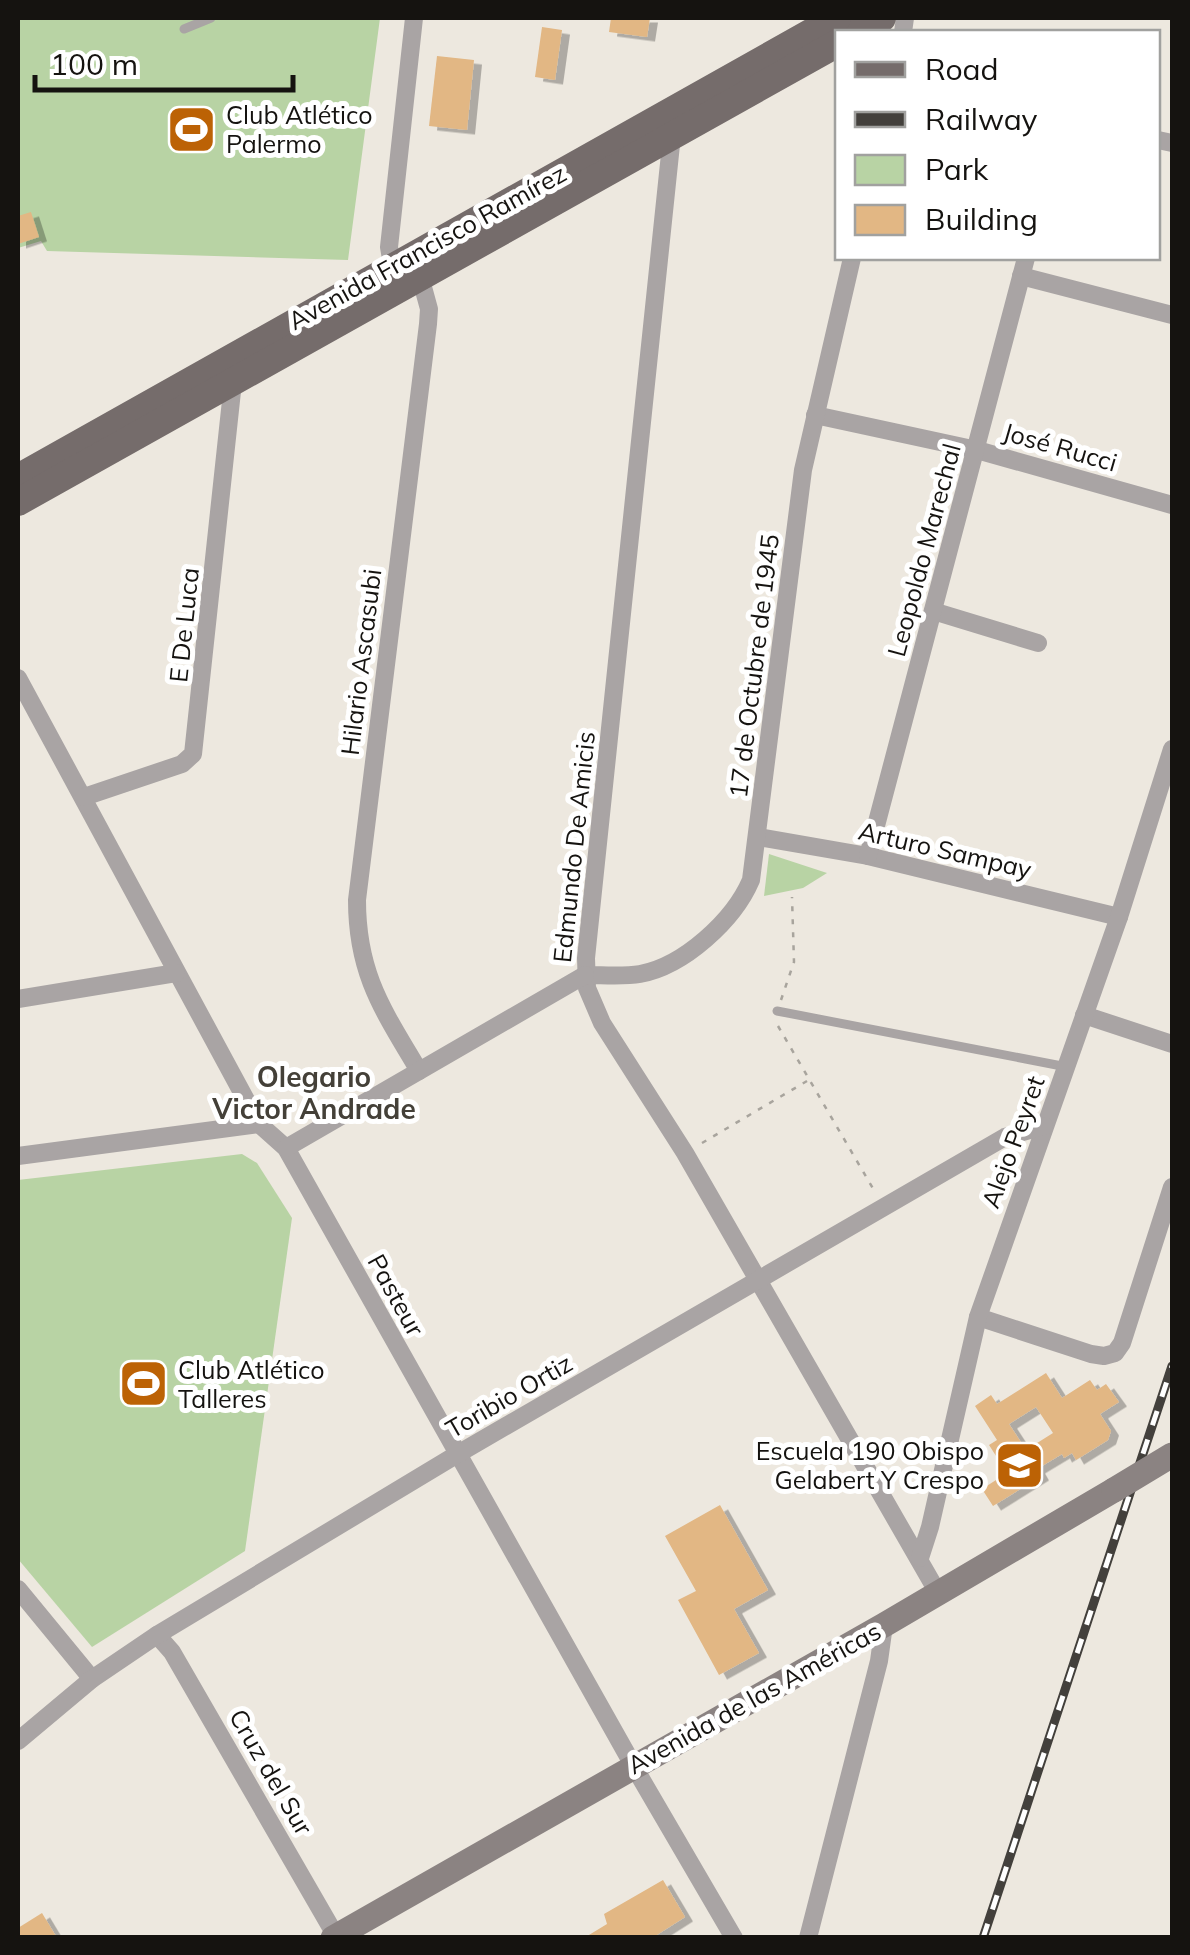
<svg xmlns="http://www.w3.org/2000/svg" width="1190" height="1955" font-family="Mulish,sans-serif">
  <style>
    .green { fill: #b8d3a4 }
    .building { fill: #e2b784; fill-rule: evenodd; filter: url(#shadow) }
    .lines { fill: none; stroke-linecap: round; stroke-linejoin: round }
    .path { stroke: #a8a49d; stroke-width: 2.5; stroke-dasharray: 5 8; stroke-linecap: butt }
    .lane { stroke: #a9a4a4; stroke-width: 9 }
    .street { stroke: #a9a4a4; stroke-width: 18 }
    .secondary { stroke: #8b8382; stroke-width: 25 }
    .primary { stroke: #756c6b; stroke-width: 28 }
    .rail-casing { stroke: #43403c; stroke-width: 9 }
    .rail { stroke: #fff; stroke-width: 5; stroke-dasharray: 15; stroke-linecap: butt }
    .secondary-bridge { stroke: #8b8382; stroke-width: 25 }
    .labels { text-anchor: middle; stroke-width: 10; stroke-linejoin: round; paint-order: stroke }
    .poi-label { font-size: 25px; fill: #151310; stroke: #fff; text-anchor: start }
    .street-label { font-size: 25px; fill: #151310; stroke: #fff }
    .neighbourhood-label { font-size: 28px; font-weight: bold; fill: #444038; stroke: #fff }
  </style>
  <defs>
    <filter id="shadow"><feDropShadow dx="8" dy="4.5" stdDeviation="0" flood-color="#0004"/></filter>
  </defs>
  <rect width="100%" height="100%" fill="#ede8df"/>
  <!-- green -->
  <g class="green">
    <polygon points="18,18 380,18 348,260 47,251 41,241 18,248"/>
    <polygon points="769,854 827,873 803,888 764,896"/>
    <polygon points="242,1154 257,1163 292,1218 245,1551 92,1647 18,1559 18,1180"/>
  </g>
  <!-- building -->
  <g class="building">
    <polygon points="611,18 650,18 647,37 609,32"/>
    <polygon points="542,27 562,30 555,80 535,77"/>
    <polygon points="437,56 474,60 467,130 429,126"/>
    <polygon points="31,212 39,237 18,244 18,216"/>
    <path d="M1046 1373 1062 1398 1090 1380 1097 1390 1106 1384 1119 1402 1100 1414 1111 1431 1108 1440 1076 1460 1072 1453 1064 1458 1062 1454 1037 1469 1041 1476 993 1506 982 1489 1007 1473 989 1445 997 1440 975 1406 991 1395 997 1404ZM1036 1407 1053 1433 1026 1450 1009 1424Z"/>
    <polygon points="720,1505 768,1590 734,1609 759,1653 719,1675 678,1600 696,1591 665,1536"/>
    <polygon points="663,1880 685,1917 652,1938 584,1938 607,1924 604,1914"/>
    <polygon points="42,1913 57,1938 18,1938 18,1928"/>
  </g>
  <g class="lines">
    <!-- path -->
    <g class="path">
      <polyline points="781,1000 794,962 792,897"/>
      <polyline points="778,1026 875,1192"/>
      <polyline points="702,1143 807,1081"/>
    </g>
    <!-- lane -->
    <g class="lane">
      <polyline points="184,29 211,18"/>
      <polyline points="777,1011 1067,1067"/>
    </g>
    <!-- street -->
    <g class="street">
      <polyline points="903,32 905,18"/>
      <polyline points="672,135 586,958 587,988 602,1023 685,1153 938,1593"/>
      <polyline points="1158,140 1172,143"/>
      <path d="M411 273 420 276 429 309 428 324 357 900C357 974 383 1010 419 1071"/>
      <polyline points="387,276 392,265 389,247 414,18"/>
      <polyline points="1021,276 1172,315"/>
      <polyline points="815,415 977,450 1172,505"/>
      <polyline points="933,611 1038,643"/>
      <polyline points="18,678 259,1124 286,1148 633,1765 734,1938"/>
      <polyline points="84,797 182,764 193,754 233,382"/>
      <polyline points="758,837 868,856 1119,917"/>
      <polyline points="868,856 1026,258"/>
      <path d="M585 975C603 975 623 977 640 974 684 966 734 920 751 880L803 470 852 258"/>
      <polyline points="18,999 176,973"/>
      <polyline points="1084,1015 1172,1044"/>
      <polyline points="286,1148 585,975"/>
      <polyline points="18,1156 259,1124"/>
      <polyline points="978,1317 1091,1354 1104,1356 1115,1353 1122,1343 1172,1187"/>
      <polyline points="920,1558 930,1527 978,1317 1119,917 1172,749"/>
      <polyline points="18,1589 92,1679"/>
      <polyline points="157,1635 172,1652 337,1938"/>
      <polyline points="18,1741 92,1679 157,1635 456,1455 1005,1137 1044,1126"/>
      <polyline points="808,1938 879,1661 884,1625"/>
    </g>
    <!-- secondary -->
    <polyline class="secondary" points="333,1938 884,1625 1114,1490"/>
    <!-- primary -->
    <g class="primary">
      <polyline points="856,32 882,18"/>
      <polyline points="18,478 837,18"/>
      <polyline points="18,502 838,43"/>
    </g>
    <defs>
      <polyline id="rail" points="983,1938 1172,1366"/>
    </defs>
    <!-- rail casing -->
    <use href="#rail" class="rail-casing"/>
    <!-- rail -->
    <use href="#rail" class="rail"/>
    <!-- secondary-bridge -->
    <polyline class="secondary-bridge" points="1114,1490 1172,1455"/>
  </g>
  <!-- icons -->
  <defs>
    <symbol id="stadium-square" viewBox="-11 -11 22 22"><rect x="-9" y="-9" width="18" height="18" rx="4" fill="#bc6205" stroke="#fff"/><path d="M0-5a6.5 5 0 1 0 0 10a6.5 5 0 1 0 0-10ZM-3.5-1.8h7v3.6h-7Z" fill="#fff"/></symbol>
    <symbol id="school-square" viewBox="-11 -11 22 22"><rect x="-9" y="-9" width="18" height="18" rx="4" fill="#bc6205" stroke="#fff"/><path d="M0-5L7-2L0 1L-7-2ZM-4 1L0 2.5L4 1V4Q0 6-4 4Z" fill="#fff"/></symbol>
  </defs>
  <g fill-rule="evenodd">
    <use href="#stadium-square" x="164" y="102" width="55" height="55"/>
    <use href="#stadium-square" x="116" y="1356" width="55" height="55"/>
    <use href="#school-square" x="992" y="1438" width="55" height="55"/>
  </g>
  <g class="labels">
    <!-- poi labels -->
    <g class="poi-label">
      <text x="226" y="124">Club Atlético<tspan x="226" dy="29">Palermo</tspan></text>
      <text x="178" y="1379">Club Atlético<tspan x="178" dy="29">Talleres</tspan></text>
      <text x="984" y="1460" text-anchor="end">Escuela 190 Obispo<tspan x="984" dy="29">Gelabert Y Crespo</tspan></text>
    </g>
    <!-- street labels -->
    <g class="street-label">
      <text transform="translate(427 247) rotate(-29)" y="9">Avenida Francisco Ramírez</text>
      <text transform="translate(1060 447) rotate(16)" y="9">José Rucci</text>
      <text transform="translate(924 550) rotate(-75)" y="9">Leopoldo Marechal</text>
      <text transform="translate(184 625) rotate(-84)" y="9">E De Luca</text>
      <text transform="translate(361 662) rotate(-83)" y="9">Hilario Ascasubi</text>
      <text transform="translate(754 666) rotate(-83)" y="9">17 de Octubre de 1945</text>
      <text transform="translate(574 847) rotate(-84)" y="9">Edmundo De Amicis</text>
      <text transform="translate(945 850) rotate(13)" y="9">Arturo Sampay</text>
      <text transform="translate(1013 1142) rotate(-70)" y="9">Alejo Peyret</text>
      <text transform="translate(396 1295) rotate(61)" y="9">Pasteur</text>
      <text transform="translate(509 1396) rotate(-30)" y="9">Toribio Ortiz</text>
      <text transform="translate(754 1698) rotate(-29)" y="9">Avenida de las Américas</text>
      <text transform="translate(271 1772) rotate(60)" y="9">Cruz del Sur</text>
    </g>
    <!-- neighbourhood labels -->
    <g class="neighbourhood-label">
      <text x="314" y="1087">Olegario<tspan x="314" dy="32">Victor Andrade</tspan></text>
    </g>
  </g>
  <!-- border -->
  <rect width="1190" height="1955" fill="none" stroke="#151310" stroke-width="40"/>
  <!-- legend -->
  <rect x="835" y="30" width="325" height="230" fill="#ffffff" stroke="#a1a19f" stroke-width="2.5"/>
  <rect x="855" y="62" width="50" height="15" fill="#756c6b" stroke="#a1a19f" stroke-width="2.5"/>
  <text x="925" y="80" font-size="30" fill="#151310">Road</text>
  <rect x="855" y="112" width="50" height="15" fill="#43403c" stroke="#a1a19f" stroke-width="2.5"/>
  <text x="925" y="130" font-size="30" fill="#151310">Railway</text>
  <rect x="855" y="155" width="50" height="30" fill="#b8d3a4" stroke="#a1a19f" stroke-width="2.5"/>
  <text x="925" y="180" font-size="30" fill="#151310">Park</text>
  <rect x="855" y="205" width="50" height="30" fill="#e2b784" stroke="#a1a19f" stroke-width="2.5"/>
  <text x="925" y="230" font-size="30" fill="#151310">Building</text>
  <!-- scale -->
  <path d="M35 75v15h258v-15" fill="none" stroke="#151310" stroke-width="5"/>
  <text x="50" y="75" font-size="30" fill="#151310" stroke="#ffffff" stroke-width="8" paint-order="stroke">100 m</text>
</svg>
